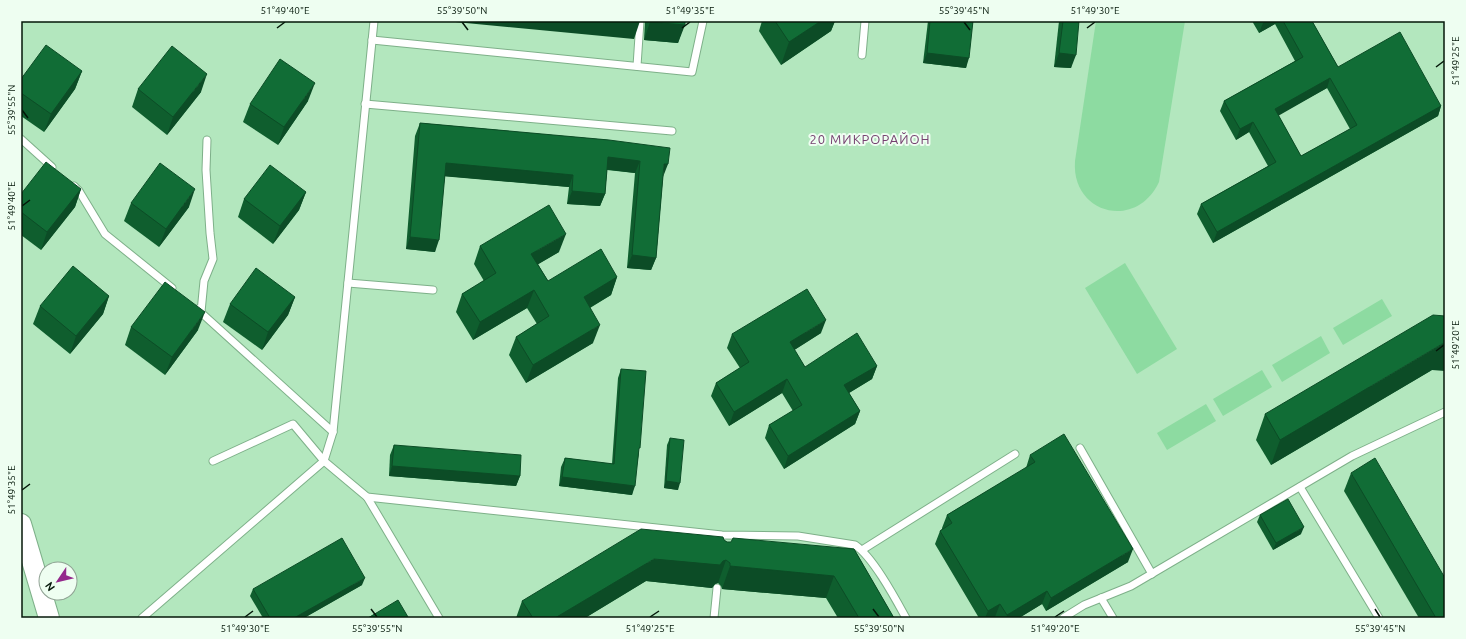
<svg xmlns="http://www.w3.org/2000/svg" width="1466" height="639" font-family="Ubuntu,sans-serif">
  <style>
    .grass { fill: #8ddba1 }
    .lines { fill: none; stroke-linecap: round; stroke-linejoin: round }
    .service-casing { stroke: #7eb089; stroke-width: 9 }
    .secondary-casing { stroke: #7eb089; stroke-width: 22 }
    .service { stroke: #fff; stroke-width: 7 }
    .secondary { stroke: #fff; stroke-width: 20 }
    .wall { fill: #0f5e2e; fill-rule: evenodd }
    .shaded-wall { fill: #0c4c26 }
    .building { fill: #116d36; stroke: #0c4c26; fill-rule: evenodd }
    .ticks { fill: none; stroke: #041709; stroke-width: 1.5 }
    .labels { text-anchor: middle; stroke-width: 4; stroke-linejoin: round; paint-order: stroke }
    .quarter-label { font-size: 13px; letter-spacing: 1px; fill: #764070; stroke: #eefef1 }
    .neatline { fill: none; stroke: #041709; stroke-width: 1.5 }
    .ticks-label { font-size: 10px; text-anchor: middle; fill: #041709 }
  </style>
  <rect width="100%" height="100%" fill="#b3e7be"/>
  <!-- grass -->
  <g class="grass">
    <path d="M1096 21H1185L1159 182C1136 231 1071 214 1075 161Z"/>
    <polygon points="1125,263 1177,349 1137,374 1085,288"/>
    <polygon points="1382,299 1392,316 1343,345 1333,328"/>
    <polygon points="1321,336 1330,353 1282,382 1272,365"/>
    <polygon points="1262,370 1272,387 1223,416 1213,399"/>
    <polygon points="1206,404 1216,421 1167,450 1157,433"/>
  </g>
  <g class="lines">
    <defs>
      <g id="service">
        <polyline points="372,40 692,72 703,21"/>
        <polyline points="862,55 865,21"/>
        <polyline points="637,66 640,21"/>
        <polyline points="365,104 672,131"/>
        <polyline points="21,139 52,167"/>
        <polyline points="74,186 79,191 105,234 172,288"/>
        <polyline points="348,283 433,290"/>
        <polyline points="197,309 333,432"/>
        <polyline points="201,312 204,281 213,259 210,233 206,170 207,140"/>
        <polyline points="1080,448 1152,574"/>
        <path d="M213 461 293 424 324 461 367 497 722 535 798 536 855 545C873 557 895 598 906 618"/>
        <polyline points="1300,487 1379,618"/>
        <polyline points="367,497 439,618"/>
        <polyline points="862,550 1015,454"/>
        <polyline points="1101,598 1113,618"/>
        <polyline points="142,618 324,461 333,432 374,21"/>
        <polyline points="714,618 717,588"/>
        <polyline points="1063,618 1084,605 1131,586 1352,456 1445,412"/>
      </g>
      <polyline id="secondary" points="21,524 49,618"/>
    </defs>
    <!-- service casing -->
    <use href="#service" class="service-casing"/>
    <!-- secondary casing -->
    <use href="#secondary" class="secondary-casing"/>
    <!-- service -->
    <use href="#service" class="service"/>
    <!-- secondary -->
    <use href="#secondary" class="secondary"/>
  </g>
  <!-- wall -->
  <g class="wall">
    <polygon points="645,21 685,21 678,43 644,40"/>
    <polygon points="762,21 835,21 831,31 781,65 759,31"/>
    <polygon points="928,21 973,21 966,68 923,63"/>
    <polygon points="1059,21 1079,21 1071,68 1054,67"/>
    <path d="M1252 21H1312L1338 67 1441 106 1438 116 1213 243 1197 214 1201 204 1268 166 1249 132 1236 140 1220 111 1224 101 1295 61 1275 24 1259 33ZM1327 88 1350 129 1301 156 1278 115Z"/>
    <polygon points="82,71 75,89 44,132 21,116 21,79"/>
    <polygon points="138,89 201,92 167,135 132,107"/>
    <polygon points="308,101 278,145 243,122 250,104"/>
    <polygon points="420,123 609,140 663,177 656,258 651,270 627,268 635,173 607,170 605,194 600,206 567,204 569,187 445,176 435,252 406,249 415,136"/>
    <polygon points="81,189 75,207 41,250 21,235 21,194"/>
    <polygon points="306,192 299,210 273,244 238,217 244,199"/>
    <polygon points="131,203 189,207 159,247 124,221"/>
    <polygon points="480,246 559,252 538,264 548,281 617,277 611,295 590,308 593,343 526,383 509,355 516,337 537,324 527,308 473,340 456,312 462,294 484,281 474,264"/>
    <polygon points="109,296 103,314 70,354 33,324 40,306"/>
    <polygon points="295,297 288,315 262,350 223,322 230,304"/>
    <polygon points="131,327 198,330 165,375 125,345"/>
    <polygon points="821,333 794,350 805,367 877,366 872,379 849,393 860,411 855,424 784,469 765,438 769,425 793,411 782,393 729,426 711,396 716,383 740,368 727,348 732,334"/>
    <polygon points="621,369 639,453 632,495 559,486 561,467 565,458 612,464 618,378"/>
    <polygon points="1432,370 1271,465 1256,440 1265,414"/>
    <polygon points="670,438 678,490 664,488 667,445"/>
    <polygon points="394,445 520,476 516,486 389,476 390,455"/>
    <polygon points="1030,455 1128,562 1046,611 1042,604 1019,618 996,618 995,617 993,618 979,618 935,544 940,531 942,529 942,528 947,515 1026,468"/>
    <polygon points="1351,473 1445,618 1419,618 1344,491"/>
    <polygon points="1260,515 1301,534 1273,550 1257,522"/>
    <polygon points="724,540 727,542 854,549 894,618 838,618 826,598 722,589 721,586 718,583 715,584 712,588 646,581 585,618 516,618 522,601"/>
    <polygon points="362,585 304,618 263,618 250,596 253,589"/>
  </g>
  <!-- shaded-wall -->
  <g class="shaded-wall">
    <polygon points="445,21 640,21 634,39"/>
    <polygon points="821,21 835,21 831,31 781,65 789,42"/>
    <polygon points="1267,21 1276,21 1275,24 1259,33 1263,23"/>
    <polygon points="650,22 685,25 678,43 644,40"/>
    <polygon points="927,53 969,58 966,68 923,63"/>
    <polygon points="1059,53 1076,55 1071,68 1054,67"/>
    <polygon points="82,71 75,89 44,132 51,114"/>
    <polygon points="207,74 201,92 167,135 173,117"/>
    <polygon points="1330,78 1327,88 1271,120 1275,109"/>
    <polygon points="315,83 308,101 278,145 284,127"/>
    <polygon points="1441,106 1438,116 1213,243 1217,232"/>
    <polygon points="1253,122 1249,132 1236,140 1240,129"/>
    <polygon points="608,157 640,161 635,173 603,169"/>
    <polygon points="446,163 573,175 569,187 441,176"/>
    <polygon points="664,164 668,164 663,177"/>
    <polygon points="81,189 75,207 41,250 47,232"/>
    <polygon points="195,189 189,207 159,247 166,229"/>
    <polygon points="572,191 605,194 600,206 567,204"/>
    <polygon points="306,192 299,210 273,244 280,226"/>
    <polygon points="566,234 559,252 525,272 531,254"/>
    <polygon points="410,237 439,240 435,252 406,249"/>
    <polygon points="632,255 656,258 651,270 627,268"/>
    <polygon points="617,277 611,295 577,315 584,297"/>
    <polygon points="534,290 527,308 473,340 480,322"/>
    <polygon points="109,296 103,314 70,354 76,336"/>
    <polygon points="295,297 288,315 262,350 268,332"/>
    <polygon points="205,312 198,330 165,375 172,357"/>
    <polygon points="826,320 821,333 785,356 790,342"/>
    <polygon points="600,325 593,343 526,383 533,365"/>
    <polygon points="1442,344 1445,344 1445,371 1432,370 1271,465 1280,440"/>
    <polygon points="877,366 872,379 839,399 844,385"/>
    <polygon points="787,379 782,393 729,426 734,412"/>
    <polygon points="860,411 855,424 784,469 788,456"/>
    <polygon points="392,466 520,476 516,486 389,476"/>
    <polygon points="562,477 635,486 632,495 559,486"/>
    <polygon points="666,481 680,483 678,490 664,488"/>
    <polygon points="1304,527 1301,534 1273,550 1276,543"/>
    <polygon points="1133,549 1128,562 1046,611 1051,598"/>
    <polygon points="654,559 723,561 726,560 718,583 715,584 712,588 646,581 585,618 555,618"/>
    <polygon points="730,566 834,576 826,598 722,589"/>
    <polygon points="365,578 362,585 304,618 294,618"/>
    <polygon points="1047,591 1042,604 1019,618 1006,618 1007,615"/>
    <polygon points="1000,604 995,617 993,618 985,618 988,611"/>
  </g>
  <!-- building -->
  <g class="building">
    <polygon points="650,21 685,21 685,25 650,22"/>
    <polygon points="775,21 821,21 789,42"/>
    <polygon points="930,21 973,21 969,58 927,53"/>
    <polygon points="1063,21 1079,21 1076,55 1059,53"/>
    <path d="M1283 21H1312L1338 67 1400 32 1441 106 1217 232 1201 204 1276 162 1253 122 1240 129 1224 101 1303 57ZM1330 78 1357 125 1301 156 1275 109Z"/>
    <polygon points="46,45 82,71 51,114 21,93 21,79"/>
    <polygon points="172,46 207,74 173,117 138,89"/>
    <polygon points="280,59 315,83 284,127 250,104"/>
    <polygon points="420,123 609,140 670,148 668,164 664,164 656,258 632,255 640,161 608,157 605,194 572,191 573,175 446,163 439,240 410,237"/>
    <polygon points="46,162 81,189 47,232 21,212 21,194"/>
    <polygon points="160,163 195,189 166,229 131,203"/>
    <polygon points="270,165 306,192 280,226 244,199"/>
    <polygon points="549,205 566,234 531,254 548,281 601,249 617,277 584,297 600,325 533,365 516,337 549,316 534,290 480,322 462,294 496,273 480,246"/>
    <polygon points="73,266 109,296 76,336 40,306"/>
    <polygon points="256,268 295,297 268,332 230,304"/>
    <polygon points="165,282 205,312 172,357 131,327"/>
    <polygon points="807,289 826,320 790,342 805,367 857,333 877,366 844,385 860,411 788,456 769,425 802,405 787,379 734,412 716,383 749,362 732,334"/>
    <polygon points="1433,315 1445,316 1445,344 1442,344 1280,440 1265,414"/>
    <polygon points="621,369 646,371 640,448 639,448 635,486 562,477 565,458 614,464"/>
    <polygon points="1064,434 1133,549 1051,598 1047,591 1007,615 1000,604 988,611 940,531 952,523 947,515 1035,462 1030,455"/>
    <polygon points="670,438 684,440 680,483 666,481"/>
    <polygon points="394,445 521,455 520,476 392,466"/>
    <polygon points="1375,458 1445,578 1445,618 1436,618 1351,473"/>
    <polygon points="1288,499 1304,527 1276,543 1260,515"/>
    <polygon points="641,529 723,537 724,540 727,542 731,542 733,538 854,549 894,618 859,618 834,576 730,566 730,563 726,560 723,561 720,565 654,559 555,618 533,618 522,601"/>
    <polygon points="342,538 365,578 294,618 270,618 253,589"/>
    <polygon points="398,600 408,617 407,618 368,618"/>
  </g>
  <!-- ticks -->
  <path class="ticks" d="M462 22 468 30M964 22 970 30M277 28 285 22M682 28 690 22M1087 28 1095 22M1436 67 1444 61M22 110 28 118M22 206 30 200M1436 351 1444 345M22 490 30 484M371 609 377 617M873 609 879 617M1375 609 1380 617M245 617 253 611M650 617 659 611M1055 617 1064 611"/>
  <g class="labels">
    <!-- quarter labels -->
    <g class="quarter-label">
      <text x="870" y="144">20 МИКРОРАЙОН</text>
    </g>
  </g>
  <!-- border -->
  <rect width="1466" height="639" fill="none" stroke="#eefef1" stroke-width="44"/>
  <!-- north arrow -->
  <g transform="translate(58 581) rotate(235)"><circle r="19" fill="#eefef1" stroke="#90a294"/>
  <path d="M0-3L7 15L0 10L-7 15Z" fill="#942a8c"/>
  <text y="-6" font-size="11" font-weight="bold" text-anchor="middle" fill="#041709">N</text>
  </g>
  <rect x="22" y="22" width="1422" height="595" class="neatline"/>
  <g class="ticks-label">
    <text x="285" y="14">51°49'40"E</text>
    <text x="462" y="14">55°39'50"N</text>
    <text x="690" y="14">51°49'35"E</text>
    <text x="964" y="14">55°39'45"N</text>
    <text x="1095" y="14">51°49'30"E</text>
    <text transform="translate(1455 61) rotate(-90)" y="4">51°49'25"E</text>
    <text transform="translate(11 110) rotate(-90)" y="4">55°39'55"N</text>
    <text transform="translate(11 206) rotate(-90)" y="4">51°49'40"E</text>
    <text transform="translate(1455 345) rotate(-90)" y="4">51°49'20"E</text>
    <text transform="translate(11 490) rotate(-90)" y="4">51°49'35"E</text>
    <text x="245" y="632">51°49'30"E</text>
    <text x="377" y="632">55°39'55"N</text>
    <text x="650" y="632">51°49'25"E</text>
    <text x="879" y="632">55°39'50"N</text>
    <text x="1055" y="632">51°49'20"E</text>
    <text x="1380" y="632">55°39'45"N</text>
  </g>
</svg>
